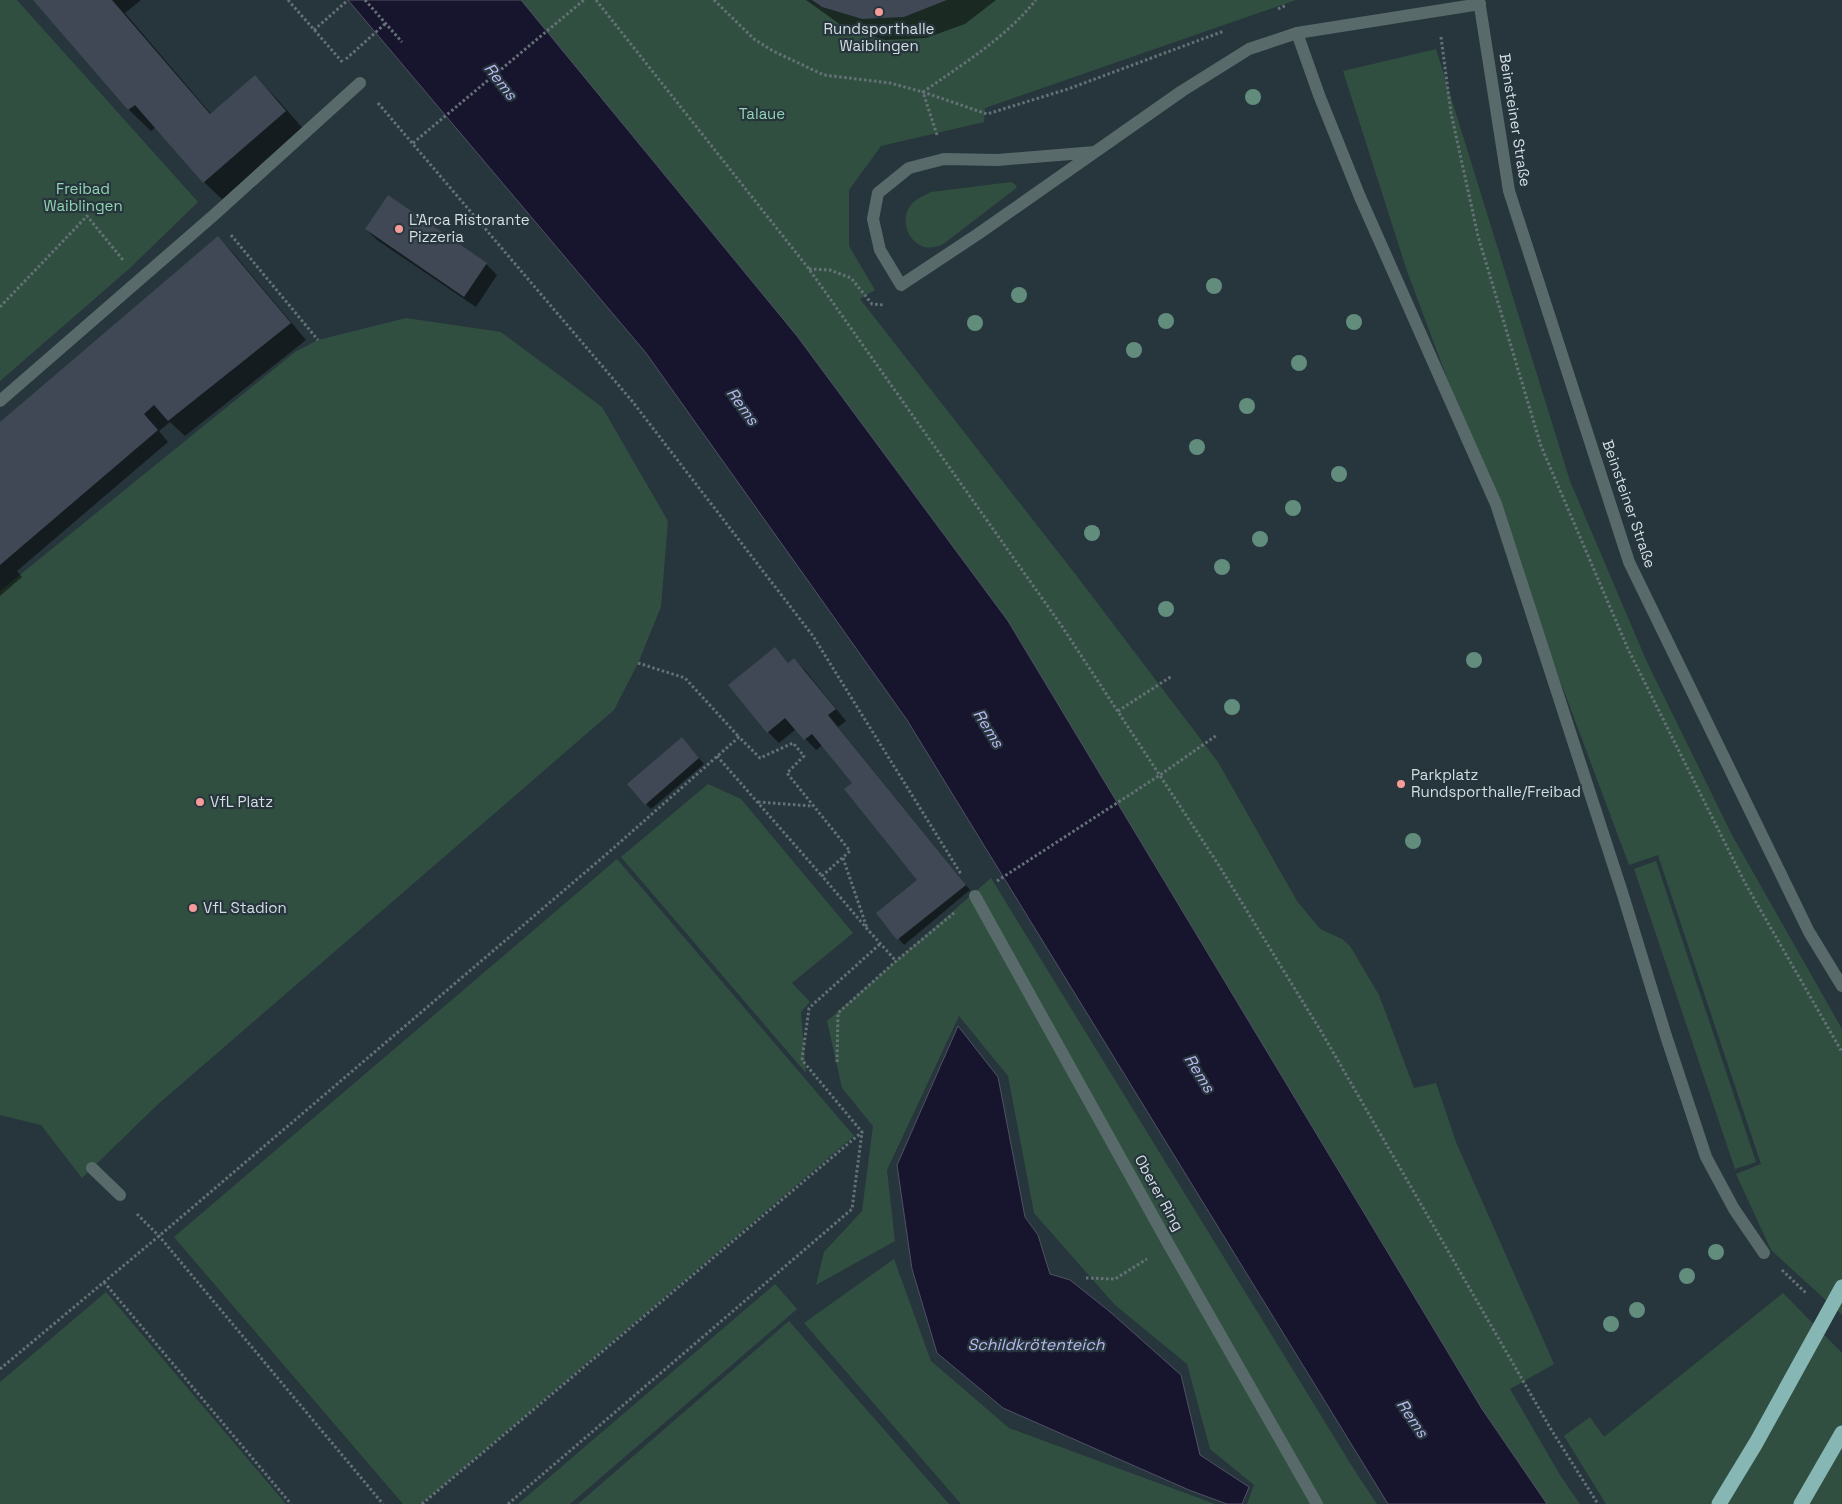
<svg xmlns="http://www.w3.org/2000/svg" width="1842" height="1504" font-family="'Space Grotesk',sans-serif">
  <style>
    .green { fill: #314f40 }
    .water { fill: #17142e; stroke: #505164 }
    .shadow { fill: #0007 }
    .building { fill: #3f4854 }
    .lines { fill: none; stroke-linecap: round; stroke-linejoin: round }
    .path { stroke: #647277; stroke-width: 3; stroke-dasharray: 2.5 2.5; stroke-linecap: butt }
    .minor { stroke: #586b6a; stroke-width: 12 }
    .highway { stroke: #87b7b5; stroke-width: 15 }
    .tree { fill: #628d7d }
    .poi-dot { fill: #f59b99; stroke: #26363c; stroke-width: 2 }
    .labels { text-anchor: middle; stroke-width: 4.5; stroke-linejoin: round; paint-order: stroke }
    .poi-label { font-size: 15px; fill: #d4dee2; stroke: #26363c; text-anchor: start }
    .park-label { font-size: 15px; fill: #93d5b3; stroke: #26363c }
    .street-label { font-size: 15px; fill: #d4dee2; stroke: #26363c }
    .water-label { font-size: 16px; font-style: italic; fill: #bbb7f1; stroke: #26363c }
  </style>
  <rect width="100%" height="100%" fill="#26363c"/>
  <!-- green -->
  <g class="green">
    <polygon points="0,0 17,0 198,202 130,268 0,381"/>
    <polygon points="521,0 812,0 822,7 862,19 904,17 947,0 1296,0 985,108 984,122 881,146 849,190 849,246 875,290 860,299 1076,575 1218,762 1297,901 1320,929 1342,939 1350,946 1379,995 1414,1088 1436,1083 1456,1142 1554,1364 1510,1389 1560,1475 1580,1504 1547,1504 1482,1409 1008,621 797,336"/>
    <polygon points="1436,49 1570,481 1646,660 1732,835 1842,1029 1842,1315 1771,1250 1736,1174 1761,1164 1658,855 1629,865 1407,271 1343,71"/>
    <path d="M1011 182 1017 186 1015 189 942 245C935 247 928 249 922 246 907 240 900 218 911 205 915 199 924 196 931 192Z"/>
    <polygon points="406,318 501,332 602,407 668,521 661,607 638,663 614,710 156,1106 82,1178 41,1125 0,1115 0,591 295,352 318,340"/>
    <polygon points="708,784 741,799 853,933 792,983 810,1002 801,1012 806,1073 621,857"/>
    <polygon points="617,859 854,1136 421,1504 403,1504 174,1237"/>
    <polygon points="1656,861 1756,1162 1735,1169 1634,869"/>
    <polygon points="991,878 1355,1471 1377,1504 1247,1504 1254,1485 1210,1449 1187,1364 1115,1305 1034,1213 1008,1076 959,1016 887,1170 895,1241 816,1285 824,1252 862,1211 873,1126 842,1088 827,1021"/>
    <polygon points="894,1259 931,1361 1009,1428 1215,1504 961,1504 804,1323"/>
    <polygon points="775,1284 797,1309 570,1504 518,1504"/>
    <polygon points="106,1292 286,1504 0,1504 0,1382"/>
    <polygon points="1783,1293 1842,1353 1842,1504 1606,1504 1564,1436 1590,1417 1604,1437"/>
    <polygon points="789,1321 949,1504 578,1504"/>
  </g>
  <!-- water -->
  <g class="water">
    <polygon points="348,0 521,0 797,336 1008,621 1482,1409 1547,1504 1388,1504 907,720 646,353"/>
    <polygon points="958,1026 998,1077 1025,1217 1038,1235 1050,1274 1070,1280 1109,1311 1181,1375 1200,1455 1249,1487 1242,1504 1227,1504 1189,1490 1003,1408 937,1353 912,1269 897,1165"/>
  </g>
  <!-- shadow -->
  <g class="shadow">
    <polygon points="35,0 141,0 125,13 211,114 255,76 276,98 307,133 226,203 204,182 156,127 151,131 129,110"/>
    <polygon points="806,0 996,0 965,24 926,38 885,40 845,28"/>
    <polygon points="366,229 486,264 497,275 476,307 377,240"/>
    <polygon points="218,237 234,254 306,340 185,436 170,422 159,431 168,442 17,571 22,577 0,596 0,424"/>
    <polygon points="775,649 789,664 794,659 805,670 846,721 838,727 970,890 904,945 877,913 919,880 854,783 823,745 816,750 796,729 779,743 768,732"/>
    <polygon points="687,744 704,764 651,809 646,804"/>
  </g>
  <!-- building -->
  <g class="building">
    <polygon points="33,0 112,0 210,114 255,75 286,111 203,183 135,105 128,110"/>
    <polygon points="812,0 947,0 904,17 862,19 822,7"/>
    <polygon points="388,195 487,263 464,297 365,229"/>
    <polygon points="218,236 291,323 168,421 154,405 144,414 158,430 0,565 0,422"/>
    <polygon points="775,647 788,663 794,658 836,709 828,715 966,885 897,940 876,913 917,880 844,789 852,783 812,734 804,740 785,718 767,733 728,685"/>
    <polygon points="682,737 699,758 645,805 627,784"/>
  </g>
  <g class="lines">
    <!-- path -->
    <g class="path">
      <polyline points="288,0 344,64"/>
      <polyline points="365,0 402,42"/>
      <polyline points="596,0 809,269 1061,625 1218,864 1322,1033 1552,1431 1598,1504"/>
      <polyline points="714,0 754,39 773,51 824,75 890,83 923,92 987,114 1068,89 1224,31"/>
      <polyline points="1278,9 1287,5"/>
      <polyline points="314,30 348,0"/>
      <polyline points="1441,37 1451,113 1478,236 1541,446 1628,649 1745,883 1842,1052"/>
      <polyline points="346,59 386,23"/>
      <polyline points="378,103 632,401 813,636 961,874"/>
      <path d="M937 135 923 92C964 63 1004 39 1036 0"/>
      <polyline points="413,143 584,0"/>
      <polyline points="231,235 318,340"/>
      <polyline points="809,269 830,270 851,278 872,304 884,305"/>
      <polyline points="0,307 87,216 123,260"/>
      <polyline points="638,663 685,678 739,737"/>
      <polyline points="1118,711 1172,676"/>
      <polyline points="717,756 822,876"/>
      <polyline points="758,802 812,806"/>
      <polyline points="843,858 867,928"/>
      <polyline points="997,881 1160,775 1217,735"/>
      <polyline points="837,1062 838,1013 896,961 954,913"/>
      <polyline points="137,1214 159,1236 383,1504"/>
      <polyline points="1782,1270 1807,1294"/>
      <polyline points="1086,1278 1115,1279 1147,1259"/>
      <polyline points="104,1282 291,1504"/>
      <polyline points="0,1369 159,1236 609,852 739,737 760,758 793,743 804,756 787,773 850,851 822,876 869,931 896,961"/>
      <polyline points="422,1504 862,1132 802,1060 809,1008 880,944"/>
      <polyline points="508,1504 852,1209 862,1132"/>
    </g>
    <!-- minor -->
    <g class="minor">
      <polyline points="1479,0 1509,191 1629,562 1809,932 1842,986"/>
      <polyline points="1297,33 1319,95 1360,197 1496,504 1623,895 1666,1036 1706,1157 1734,1209 1764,1253"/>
      <polyline points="1095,152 998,160 944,159 909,168 878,193 873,219 880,250 901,285 978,234 1182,91 1249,49 1297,33 1480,4"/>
      <polyline points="0,401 214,215 360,83"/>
      <polyline points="975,896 1169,1245 1317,1504"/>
      <polyline points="92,1168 120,1195"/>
    </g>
    <!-- highway -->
    <g class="highway">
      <polyline points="1719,1504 1756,1443 1842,1287"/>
      <polyline points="1801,1504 1842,1433"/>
    </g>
  </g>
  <!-- trees -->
  <g class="tree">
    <circle cx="1253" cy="97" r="8"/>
    <circle cx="1214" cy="286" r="8"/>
    <circle cx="1019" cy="295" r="8"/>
    <circle cx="1166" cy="321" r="8"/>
    <circle cx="1354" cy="322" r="8"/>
    <circle cx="975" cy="323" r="8"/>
    <circle cx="1134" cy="350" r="8"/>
    <circle cx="1299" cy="363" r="8"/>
    <circle cx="1247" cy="406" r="8"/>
    <circle cx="1197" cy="447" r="8"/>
    <circle cx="1339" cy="474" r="8"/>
    <circle cx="1293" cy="508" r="8"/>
    <circle cx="1092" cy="533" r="8"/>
    <circle cx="1260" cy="539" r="8"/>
    <circle cx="1222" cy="567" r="8"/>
    <circle cx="1166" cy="609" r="8"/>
    <circle cx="1474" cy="660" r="8"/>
    <circle cx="1232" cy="707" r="8"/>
    <circle cx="1413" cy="841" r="8"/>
    <circle cx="1716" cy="1252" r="8"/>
    <circle cx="1687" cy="1276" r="8"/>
    <circle cx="1637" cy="1310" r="8"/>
    <circle cx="1611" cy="1324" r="8"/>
  </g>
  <!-- markers -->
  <g class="poi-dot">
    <circle cx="879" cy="12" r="5"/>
    <circle cx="399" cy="229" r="5"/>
    <circle cx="1401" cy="784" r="5"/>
    <circle cx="200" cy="802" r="5"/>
    <circle cx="193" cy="908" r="5"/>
  </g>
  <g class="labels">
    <!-- poi labels -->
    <g class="poi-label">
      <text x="879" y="34" text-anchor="middle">Rundsporthalle<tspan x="879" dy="17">Waiblingen</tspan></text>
      <text x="409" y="225">L'Arca Ristorante<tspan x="409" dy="17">Pizzeria</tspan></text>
      <text x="1411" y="780">Parkplatz<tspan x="1411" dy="17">Rundsporthalle/Freibad</tspan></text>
      <text x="210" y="807">VfL Platz</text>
      <text x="203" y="913">VfL Stadion</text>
    </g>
    <!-- park labels -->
    <g class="park-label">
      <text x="762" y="119">Talaue</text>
      <text x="83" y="194">Freibad<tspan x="83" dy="17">Waiblingen</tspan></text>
    </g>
    <!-- street labels -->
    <g class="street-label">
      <text transform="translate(1515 120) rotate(81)" y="5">Beinsteiner Straße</text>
      <text transform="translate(1629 504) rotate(71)" y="5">Beinsteiner Straße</text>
      <text transform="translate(1159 1193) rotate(61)" y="5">Oberer Ring</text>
    </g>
    <!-- water labels -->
    <g class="water-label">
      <text transform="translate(501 81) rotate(52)" y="6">Rems</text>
      <text transform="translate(743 406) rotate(54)" y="6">Rems</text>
      <text transform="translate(989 728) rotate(58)" y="6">Rems</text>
      <text transform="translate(1200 1073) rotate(58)" y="6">Rems</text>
      <text x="1036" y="1350">Schildkrötenteich</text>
      <text transform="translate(1413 1418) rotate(56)" y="6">Rems</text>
    </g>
  </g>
</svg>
